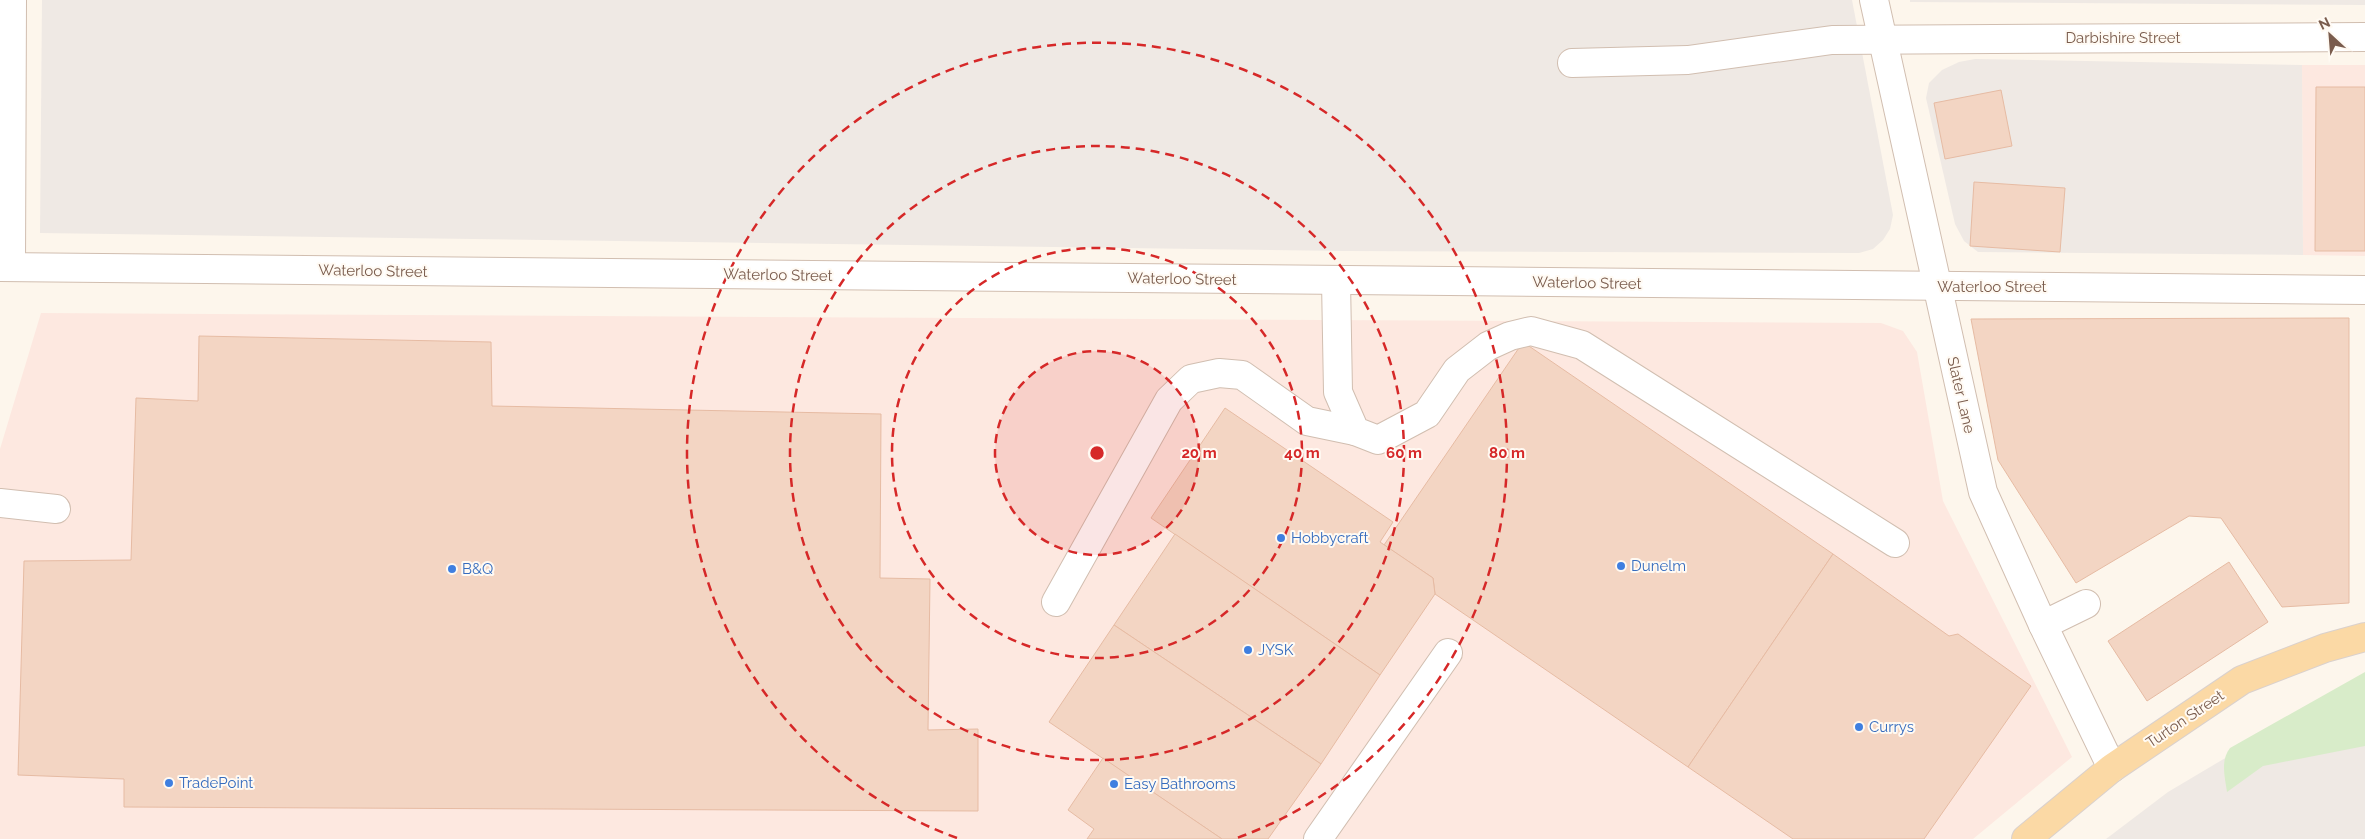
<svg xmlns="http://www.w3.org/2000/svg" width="2365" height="839" font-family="Raleway,sans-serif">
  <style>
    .commercial { fill: #fde8e0 }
    .industrial { fill: #efe9e4 }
    .green { fill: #d8ecc9 }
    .building { fill: #f3d5c3; stroke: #e6bba3 }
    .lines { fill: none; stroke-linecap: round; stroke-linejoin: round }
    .minor-casing { stroke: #d1beb0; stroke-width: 30 }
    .major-casing { stroke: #dad1cd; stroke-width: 30 }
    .minor { stroke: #fff; stroke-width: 28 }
    .major { stroke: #fbd9a5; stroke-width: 28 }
    .ring { fill: none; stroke: #d62828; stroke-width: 2.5; stroke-dasharray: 9 6 }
    .shop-dot { fill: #3f7fe0; stroke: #fffaf3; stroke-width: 2 }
    .labels { text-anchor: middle; stroke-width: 4; stroke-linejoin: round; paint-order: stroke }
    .street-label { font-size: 15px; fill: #7a5c4d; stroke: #fffaf3 }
    .shop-label { font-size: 15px; fill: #366cbe; stroke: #fffaf3; text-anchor: start }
    .centre { fill: #d62828; stroke: #fffaf3; stroke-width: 2.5 }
    .ring-label { font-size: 15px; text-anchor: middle; font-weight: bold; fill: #d62828; stroke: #fffaf3; stroke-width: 4; stroke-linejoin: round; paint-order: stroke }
  </style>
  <rect width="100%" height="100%" fill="#fdf6ec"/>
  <!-- commercial -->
  <g class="commercial">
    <polygon points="2302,65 2365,65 2365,256 2303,255"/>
    <polygon points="41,313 1881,323 1903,331 1917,352 1943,501 2072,757 1973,839 0,839 0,449"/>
  </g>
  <!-- industrial -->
  <g class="industrial">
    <polygon points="42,0 1852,0 1893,215 1890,229 1883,240 1873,249 1859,253 1345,251 40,233"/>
    <polygon points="1910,0 2365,0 2365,5 1910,2"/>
    <polygon points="1975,59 2302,65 2303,255 1978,252 1964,241 1955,224 1926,98 1929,83 1942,70 1959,62"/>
    <polygon points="2365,688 2365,839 2106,839 2168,792 2318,703"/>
  </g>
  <!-- green -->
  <path class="green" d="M2365 672V746L2263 766 2227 792C2225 777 2220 761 2230 748Z"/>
  <!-- building -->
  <g class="building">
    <polygon points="2316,87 2365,87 2365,251 2315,251"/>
    <polygon points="2001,90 2012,146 1945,159 1934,103"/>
    <polygon points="1974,182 2065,188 2060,252 1970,246"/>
    <polygon points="2349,318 2349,603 2282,607 2221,518 2189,516 2076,583 1998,460 1971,319"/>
    <polygon points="199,336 491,342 492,406 881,414 880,578 930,579 928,730 978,729 978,811 124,807 124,779 18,775 24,561 131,560 136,398 198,401"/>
    <polygon points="1523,342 1833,554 1688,767 1435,594 1433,578 1384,545"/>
    <polygon points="1225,408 1393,522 1380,542 1433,578 1435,594 1380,675 1151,518"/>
    <polygon points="1175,534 1380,675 1321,764 1114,625"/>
    <polygon points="1833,554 1949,636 1958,634 2031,686 1924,839 1793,839 1688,767"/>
    <polygon points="2229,562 2268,622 2147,701 2108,641"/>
    <polygon points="1114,625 1321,764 1268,839 1222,839 1049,722"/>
    <polygon points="1103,758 1222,839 1087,839 1094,829 1068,810"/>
  </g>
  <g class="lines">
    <defs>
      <g id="minor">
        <polyline points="1874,0 1983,492 2043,625 2112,768"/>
        <polyline points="1572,63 1688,60 1832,40 2365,37"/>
        <polyline points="0,267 2365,290"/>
        <polyline points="11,267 12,0"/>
        <polyline points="1336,281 1338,392 1355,431 1378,440 1427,414 1457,370 1488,346 1510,336 1531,331 1582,345 1895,543"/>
        <polyline points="0,503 56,509"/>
        <polyline points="1056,602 1169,400 1191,379 1219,373 1242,375 1307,421 1355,431"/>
        <polyline points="2043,625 2086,604"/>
        <polyline points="1318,839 1448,653"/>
      </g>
      <polyline id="major" points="2026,839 2112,768 2242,680 2325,648 2365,637"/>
    </defs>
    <!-- minor casing -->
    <use href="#minor" class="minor-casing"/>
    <!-- major casing -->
    <use href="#major" class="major-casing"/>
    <!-- minor -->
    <use href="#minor" class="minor"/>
    <!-- major -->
    <use href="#major" class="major"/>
  </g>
  <!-- distance rings -->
  <circle cx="1097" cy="453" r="102" fill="#d62828" fill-opacity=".12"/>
  <g class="ring">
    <circle cx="1097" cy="453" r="102"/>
    <circle cx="1097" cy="453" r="205"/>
    <circle cx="1097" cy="453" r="307"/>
    <path d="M957 838A410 410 0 1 1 1237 838"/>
  </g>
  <!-- markers -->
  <g class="shop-dot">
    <circle cx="1281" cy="538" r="5"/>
    <circle cx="1621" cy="566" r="5"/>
    <circle cx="452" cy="569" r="5"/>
    <circle cx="1248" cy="650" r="5"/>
    <circle cx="1859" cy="727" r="5"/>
    <circle cx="169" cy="783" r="5"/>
    <circle cx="1114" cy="784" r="5"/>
  </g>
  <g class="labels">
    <!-- street labels -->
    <g class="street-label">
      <text x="2123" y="43">Darbishire Street</text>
      <text transform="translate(373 271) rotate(1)" y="5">Waterloo Street</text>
      <text transform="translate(778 275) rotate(1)" y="5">Waterloo Street</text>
      <text transform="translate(1182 279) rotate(1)" y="5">Waterloo Street</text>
      <text transform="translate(1587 283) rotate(1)" y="5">Waterloo Street</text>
      <text x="1992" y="292">Waterloo Street</text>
      <text transform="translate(1961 395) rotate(77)" y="5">Slater Lane</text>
      <text transform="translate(2185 719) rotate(-34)" y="5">Turton Street</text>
    </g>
    <!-- shop labels -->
    <g class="shop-label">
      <text x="1291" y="543">Hobbycraft</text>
      <text x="1631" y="571">Dunelm</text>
      <text x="462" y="574">B&amp;Q</text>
      <text x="1258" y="655">JYSK</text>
      <text x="1869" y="732">Currys</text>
      <text x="179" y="788">TradePoint</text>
      <text x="1124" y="789">Easy Bathrooms</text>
    </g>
  </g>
  <circle cx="1097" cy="453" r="8" class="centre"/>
  <g class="ring-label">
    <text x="1199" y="458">20 m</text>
    <text x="1302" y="458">40 m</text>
    <text x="1404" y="458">60 m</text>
    <text x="1507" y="458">80 m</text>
  </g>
  <!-- north arrow -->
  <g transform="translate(2330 35) rotate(334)" stroke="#fffaf3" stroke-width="4" paint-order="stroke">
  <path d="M0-4L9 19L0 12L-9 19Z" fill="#7a5c4d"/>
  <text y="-8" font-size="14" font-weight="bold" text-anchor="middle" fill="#7a5c4d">N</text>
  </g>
</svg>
